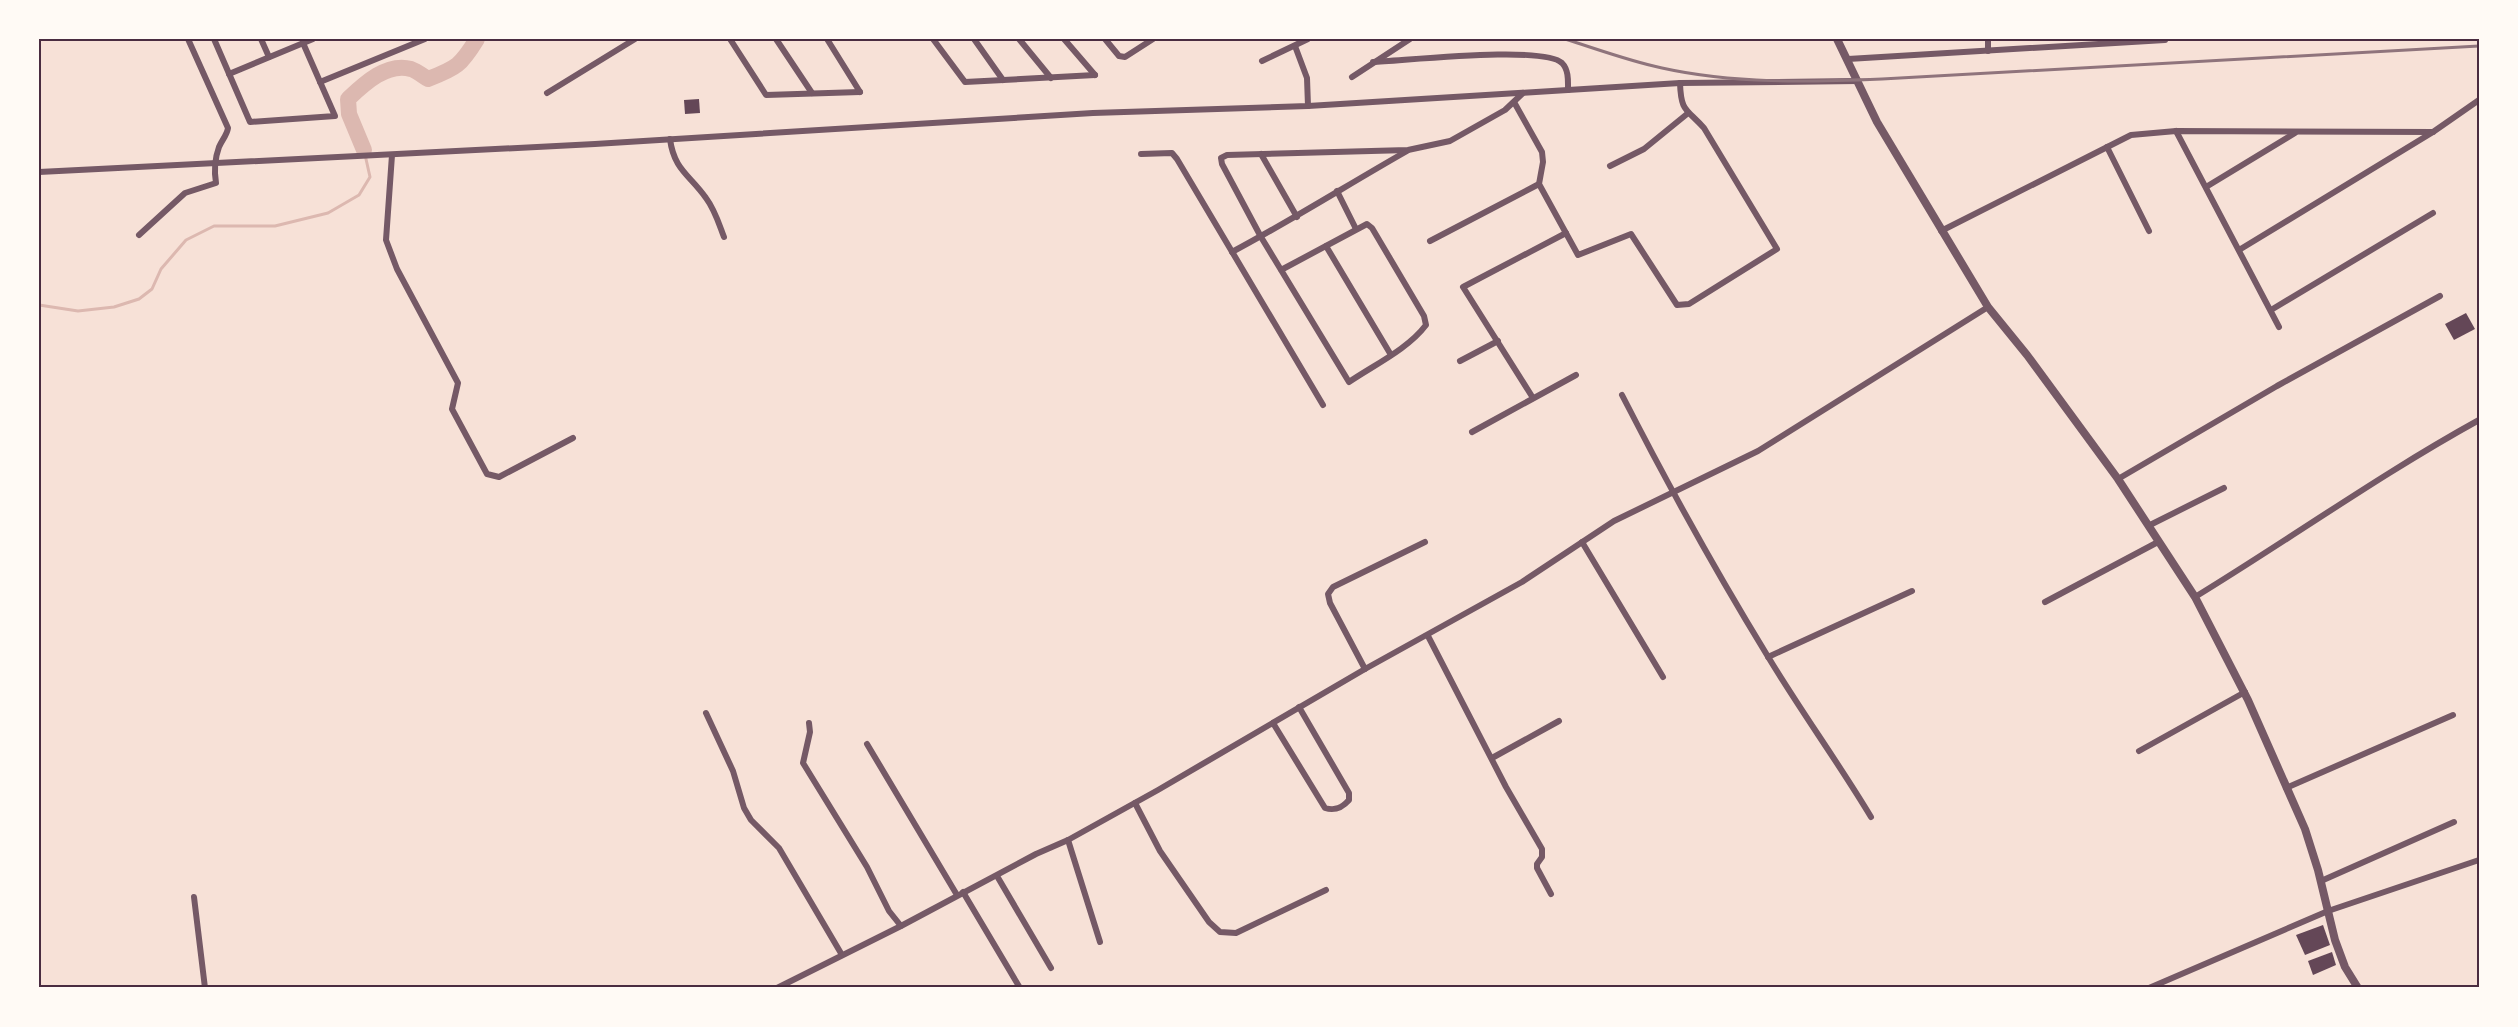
<svg xmlns="http://www.w3.org/2000/svg" width="2518" height="1027" font-family="Jost,sans-serif">
  <style>
    .lines { fill: none; stroke-linecap: round; stroke-linejoin: round }
    .stream { stroke: #dcb8b0; stroke-width: 3 }
    .river { stroke: #dcb8b0; stroke-width: 16 }
    .building { fill: #644757 }
    .minor { stroke: #755966; stroke-width: 6 }
    .tertiary { stroke: #755966; stroke-width: 8 }
    .rail { stroke: #8f747c; stroke-width: 3 }
    .neatline { fill: none; stroke: #4a2c40; stroke-width: 2 }
  </style>
  <rect width="100%" height="100%" fill="#f7e1d7"/>
  <g class="lines">
    <!-- stream -->
    <polyline class="stream" points="39,305 78,311 114,307 139,299 152,289 161,269 186,240 214,226 275,226 328,213 359,195 370,177 364,150"/>
    <!-- river -->
    <path class="river" d="M364 150 349 114 348 99C364 84 387 62 411 69 417 71 423 76 428 79 457 68 461 65 477 39"/>
  </g>
  <!-- building -->
  <g class="building">
    <polygon points="699,99 700,113 685,114 684,100"/>
    <polygon points="2466,313 2475,329 2454,340 2445,324"/>
    <polygon points="2323,925 2330,945 2305,955 2296,935"/>
    <polygon points="2332,952 2336,965 2313,975 2308,961"/>
  </g>
  <g class="lines">
    <!-- minor -->
    <g class="minor">
      <polyline points="214,39 250,122 335,116 303,43"/>
      <polyline points="261,39 269,57"/>
      <polyline points="730,39 766,95 860,92"/>
      <polyline points="776,39 812,93"/>
      <polyline points="827,39 860,92"/>
      <polyline points="933,39 965,82 1095,75"/>
      <polyline points="974,39 1003,80"/>
      <polyline points="1019,39 1051,78"/>
      <polyline points="1064,39 1095,75"/>
      <polyline points="1105,39 1119,56 1125,57 1153,39"/>
      <polyline points="1988,39 1988,51"/>
      <polyline points="1295,46 1307,78 1308,106"/>
      <polyline points="1848,59 2165,40"/>
      <polyline points="1262,61 1308,39"/>
      <path d="M1373 62C1404 61 1543 45 1562 63 1569 70 1568 82 1568 90"/>
      <polyline points="229,74 313,39"/>
      <polyline points="1352,77 1410,39"/>
      <polyline points="320,82 425,39"/>
      <polyline points="547,93 635,39"/>
      <path d="M1514 102 1542 152 1543 162 1539 184 1578 255 1631 234 1677 305 1689 304 1777 249 1704 128C1686 108 1681 112 1680 83"/>
      <polyline points="2176,131 2279,327"/>
      <path d="M670 139C674 170 690 175 706 198 715 210 719 224 724 237"/>
      <polyline points="2107,147 2149,231"/>
      <polyline points="1141,154 1172,153 1177,159 1323,405"/>
      <polyline points="1261,154 1297,217"/>
      <polyline points="392,155 386,240 397,269 458,383 452,409 487,474 499,477 573,438"/>
      <polyline points="1610,166 1644,149 1687,114"/>
      <polyline points="39,172 595,144 1093,113 1308,106 1680,83 1858,81"/>
      <polyline points="2206,187 2295,133"/>
      <polyline points="1337,191 1356,229"/>
      <polyline points="1941,231 2131,135 2176,131 2433,132"/>
      <path d="M139 235 185 193 216 183C214 171 215 158 219 147 222 140 227 135 228 128L188 39"/>
      <polyline points="1430,241 1539,184"/>
      <polyline points="1326,246 1391,355"/>
      <polyline points="2239,250 2433,132 2479,100"/>
      <path d="M1232 252C1292 220 1349 184 1407 151"/>
      <path d="M1281 270 1367 224 1372 228 1424 316 1426 325C1408 349 1374 365 1349 382L1261 237 1222 164 1221 158 1227 155 1408 150 1450 141 1505 110 1523 93"/>
      <polyline points="2271,310 2433,213"/>
      <polyline points="1460,361 1498,341"/>
      <path d="M1622 395C1667 483 1715 570 1767 655 1800 710 1838 762 1871 817"/>
      <polyline points="1533,398 1463,287 1566,233"/>
      <polyline points="1472,432 1576,375"/>
      <polyline points="2118,479 2277,386 2440,296"/>
      <polyline points="2148,526 2224,488"/>
      <polyline points="1582,542 1663,677"/>
      <path d="M2195 597C2290 539 2381 474 2479 420"/>
      <polyline points="2045,602 2158,542"/>
      <polyline points="1428,636 1506,787 1542,849 1542,857 1537,864 1537,868 1551,894"/>
      <polyline points="1768,657 1912,591"/>
      <polyline points="1365,669 1330,603 1328,594 1333,587 1425,542"/>
      <polyline points="706,713 733,771 744,808 751,820 779,848 842,955"/>
      <polyline points="809,723 810,732 803,763 867,867 889,911 901,926"/>
      <path d="M1273 723 1325 808C1335 811 1342 808 1349 800V793L1299 707"/>
      <polyline points="867,744 957,895"/>
      <polyline points="2139,751 2245,692"/>
      <polyline points="1492,758 1559,721"/>
      <polyline points="2286,788 2453,715"/>
      <polyline points="1135,803 1160,851 1209,922 1220,932 1236,933 1326,890"/>
      <polyline points="1068,840 1100,942"/>
      <polyline points="997,876 1051,968"/>
      <polyline points="2321,881 2454,822"/>
      <polyline points="963,892 1020,988"/>
      <polyline points="194,897 205,988"/>
      <polyline points="777,988 901,926 1036,854 1068,840 1158,790 1365,669 1522,582 1614,521 1758,451 1988,307"/>
      <polyline points="2149,988 2328,911 2479,860"/>
    </g>
    <!-- tertiary -->
    <polyline class="tertiary" points="1837,39 1877,122 1988,307 2027,355 2118,479 2195,597 2248,700 2305,829 2318,870 2335,940 2345,967 2358,988"/>
    <!-- rail -->
    <path class="rail" d="M1565 39C1597 49 1629 61 1662 68 1734 84 1808 82 1882 79L2479 46"/>
  </g>
  <!-- border -->
  <rect width="2518" height="1027" fill="none" stroke="#fffaf5" stroke-width="81"/>
  <rect x="40" y="40" width="2438" height="946" class="neatline"/>
</svg>
